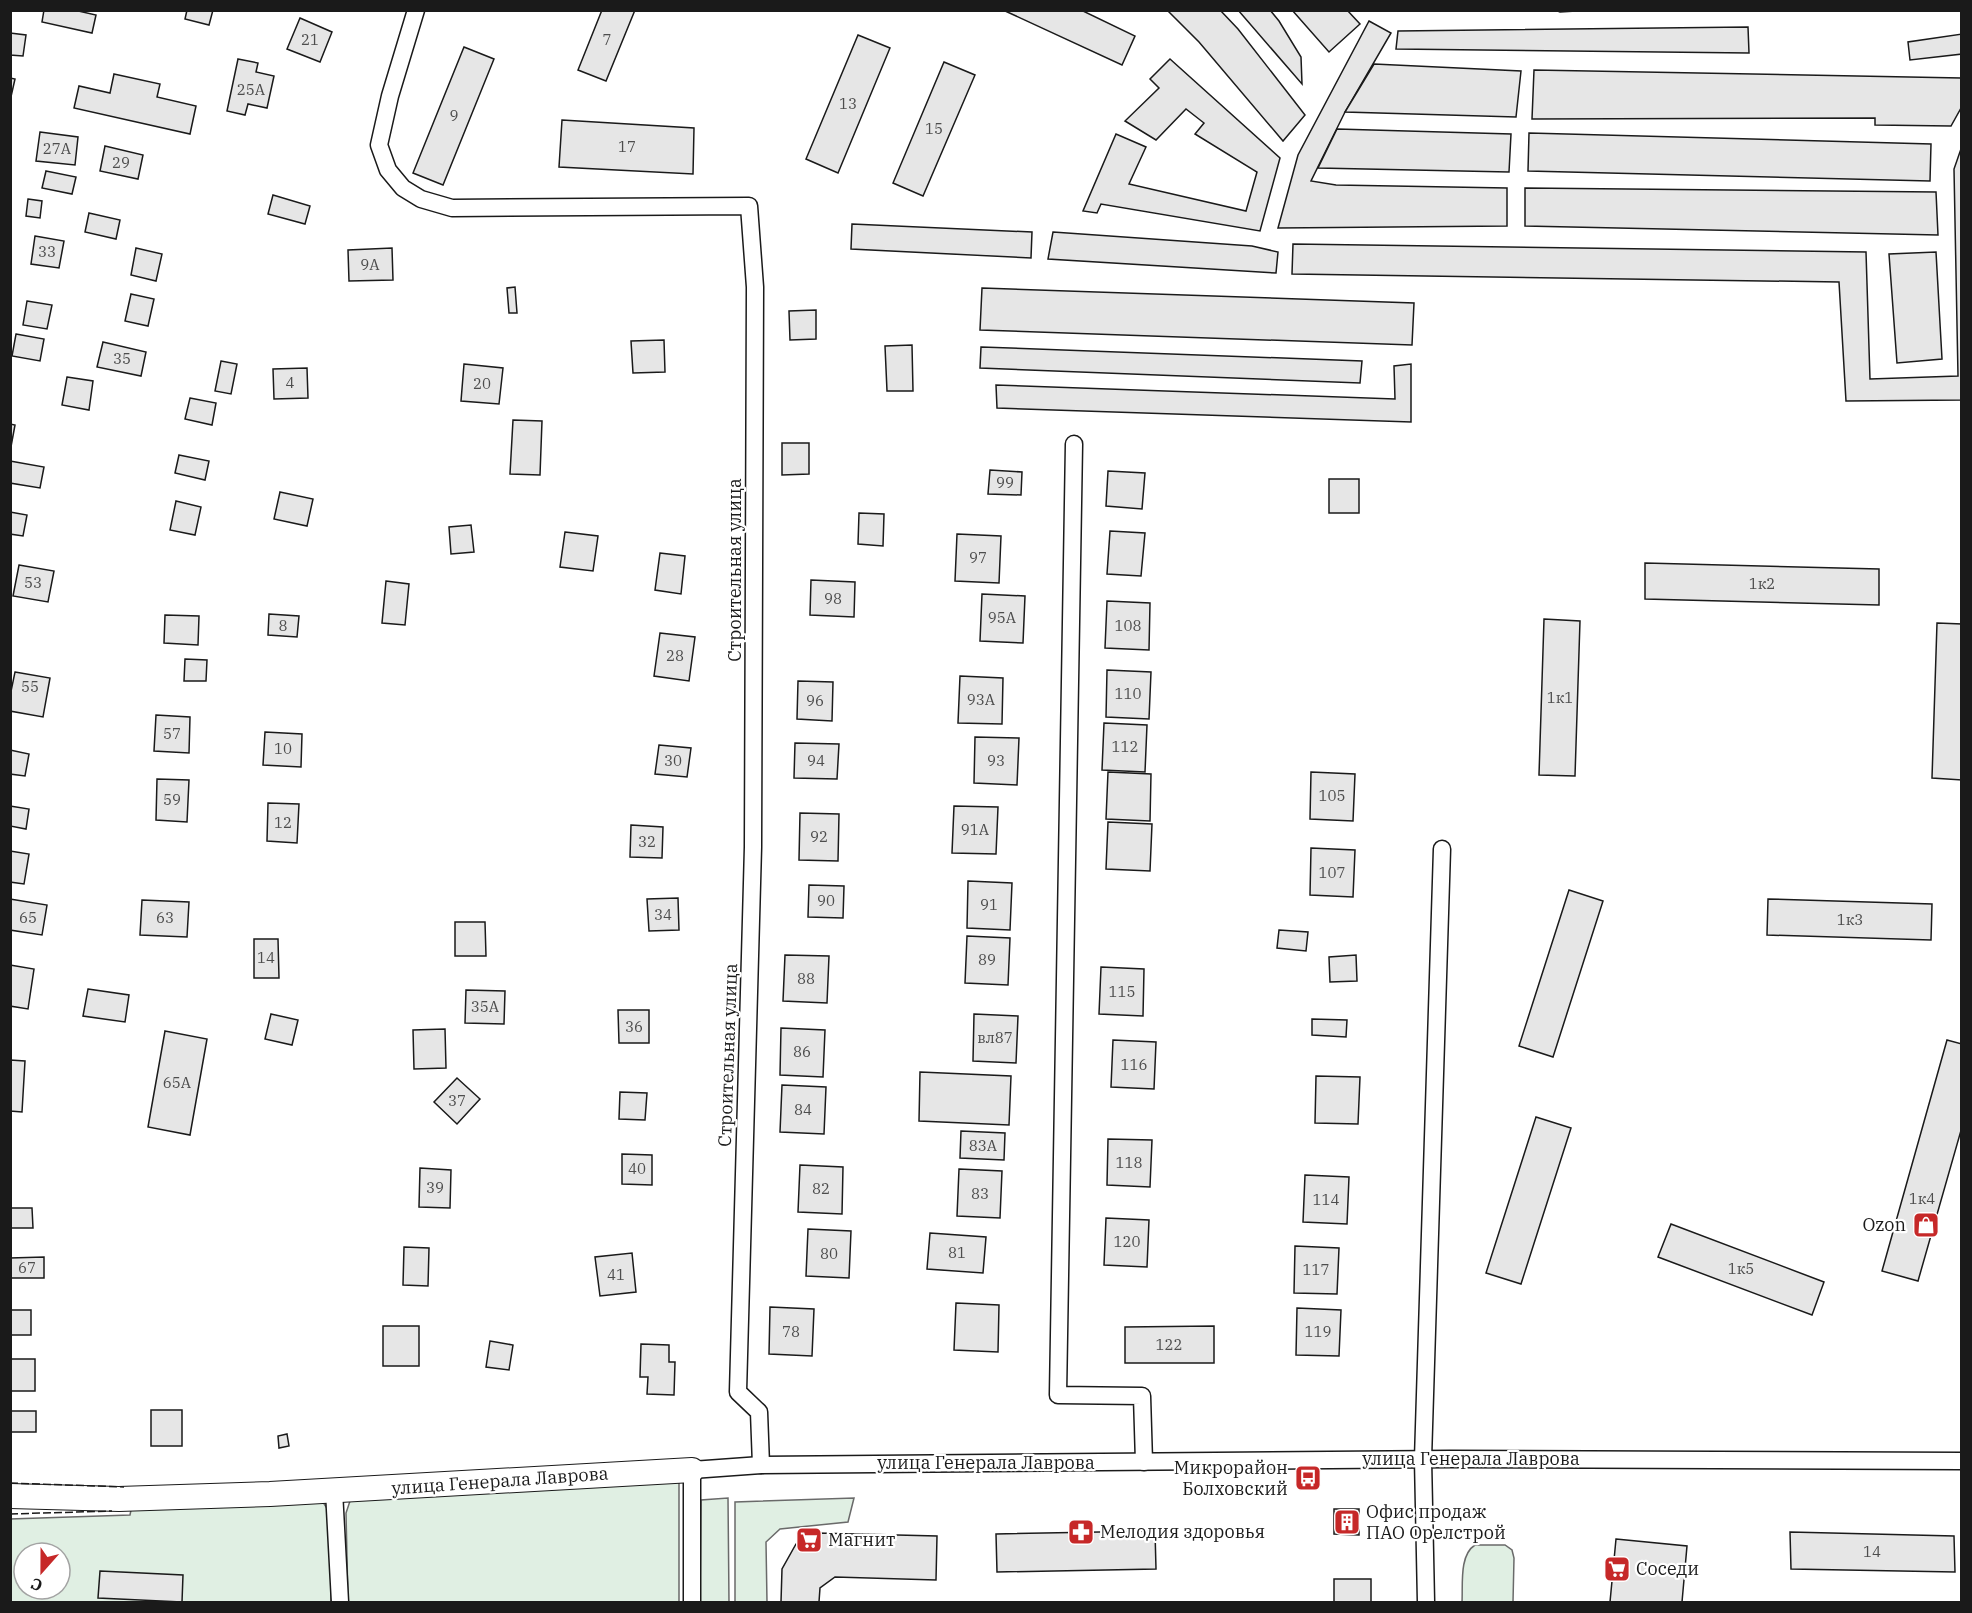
<svg xmlns="http://www.w3.org/2000/svg" width="1972" height="1613" font-family="'IBM Plex Serif',serif">
  <style>
    .green { fill: #e0efe3; stroke: #6a6a6a; stroke-width: 1.5; fill-rule: evenodd }
    .building { fill: #e6e6e6; stroke: #1a1a1a; stroke-width: 1.5 }
    .lines { fill: none; stroke-linecap: round; stroke-linejoin: round }
    .street-casing { stroke: #1a1a1a; stroke-width: 19 }
    .secondary-casing { stroke: #1a1a1a; stroke-width: 26 }
    .street { stroke: #fff; stroke-width: 16 }
    .secondary { stroke: #fff; stroke-width: 24 }
    .fence { stroke: #1a1a1a; stroke-width: 1.5; stroke-dasharray: 8 3; stroke-linecap: butt }
    .labels { text-anchor: middle; stroke-width: 4.5; stroke-linejoin: round; paint-order: stroke }
    .number-label { font-size: 15px; fill: #4d4d4d }
    .street-label { font-size: 18px; fill: #1a1a1a; stroke: #fff }
    .poi-label { font-size: 18px; fill: #1a1a1a; stroke: #fff; text-anchor: start }
  </style>
  <rect width="100%" height="100%" fill="#fff"/>
  <!-- green -->
  <g class="green">
    <polygon points="679,1481 679,1602 348,1602 346,1513 351,1498"/>
    <polygon points="728,1498 729,1602 700,1602 701,1500"/>
    <polygon points="854,1498 848,1522 780,1529 766,1542 767,1602 735,1602 735,1502"/>
    <path d="M321 1499 330 1513 331 1602H11L10 1519 130 1515 131 1510ZM24 1553H60V1589H24Z"/>
    <path d="M1475 1545H1505L1512 1550 1514 1558 1513 1602H1462C1463 1585 1459 1555 1475 1545Z"/>
  </g>
  <!-- building -->
  <g class="building">
    <polygon points="44,10 74,10 96,15 92,33 42,22"/>
    <polygon points="187,10 213,10 209,25 185,19"/>
    <polygon points="602,10 635,10 606,81 578,70"/>
    <polygon points="1003,10 1081,10 1135,36 1122,65"/>
    <polygon points="1167,10 1220,10 1238,29 1305,115 1283,141 1199,42"/>
    <polygon points="1238,10 1270,10 1279,21 1301,57 1302,84"/>
    <polygon points="1292,10 1347,10 1360,24 1329,52"/>
    <polygon points="1555,10 1593,10 1560,12"/>
    <polygon points="300,18 332,32 320,62 287,49"/>
    <polygon points="1369,21 1391,33 1345,112 1311,181 1336,185 1507,188 1507,226 1278,228 1298,155"/>
    <polygon points="1748,27 1749,53 1396,49 1398,31"/>
    <polygon points="10,33 26,35 23,56 10,55"/>
    <polygon points="1962,34 1962,54 1910,60 1908,42"/>
    <polygon points="858,35 890,48 838,173 806,159"/>
    <polygon points="464,47 494,59 443,185 413,173"/>
    <polygon points="238,59 258,63 256,72 274,76 267,108 248,104 245,115 227,111"/>
    <polygon points="1170,59 1280,158 1260,231 1101,204 1097,213 1083,211 1116,134 1146,147 1129,184 1246,211 1257,172 1195,134 1204,123 1186,109 1156,140 1125,121 1159,88 1150,79"/>
    <polygon points="944,62 975,75 923,196 893,183"/>
    <polygon points="1374,64 1521,71 1516,117 1345,112"/>
    <polygon points="1534,70 1961,78 1961,108 1951,126 1875,125 1875,118 1532,119"/>
    <polygon points="114,74 160,84 157,97 196,106 190,134 74,108 79,86 110,93"/>
    <polygon points="10,78 15,79 10,101"/>
    <polygon points="562,120 694,128 693,174 559,167"/>
    <polygon points="1337,129 1511,134 1509,172 1318,168"/>
    <polygon points="40,132 78,137 75,165 36,161"/>
    <polygon points="1529,133 1931,144 1930,181 1528,171"/>
    <polygon points="105,146 143,155 138,179 100,171"/>
    <polygon points="1962,146 1962,400 1846,401 1839,282 1292,274 1293,244 1866,252 1870,379 1958,376 1954,169"/>
    <polygon points="46,171 76,177 72,194 42,188"/>
    <polygon points="1525,188 1936,192 1938,235 1525,226"/>
    <polygon points="273,195 310,206 305,224 268,214"/>
    <polygon points="28,199 42,201 40,218 26,216"/>
    <polygon points="89,213 120,220 116,239 85,232"/>
    <polygon points="852,224 1032,232 1031,258 851,249"/>
    <polygon points="1053,232 1252,246 1278,252 1276,273 1048,259"/>
    <polygon points="35,236 64,241 59,268 31,264"/>
    <polygon points="136,248 162,254 156,281 131,275"/>
    <polygon points="392,248 393,280 349,281 348,250"/>
    <polygon points="1936,252 1942,359 1897,363 1889,254"/>
    <polygon points="515,287 517,313 509,313 507,288"/>
    <polygon points="982,288 1414,303 1412,345 980,330"/>
    <polygon points="131,294 154,299 148,326 125,321"/>
    <polygon points="27,301 52,305 47,329 23,325"/>
    <polygon points="816,310 816,339 790,340 789,311"/>
    <polygon points="16,334 44,339 40,361 12,356"/>
    <polygon points="664,340 665,372 633,373 631,341"/>
    <polygon points="103,342 146,352 141,376 97,367"/>
    <polygon points="912,345 913,391 887,391 885,346"/>
    <polygon points="981,347 1362,361 1360,383 980,368"/>
    <polygon points="221,361 237,364 231,394 215,391"/>
    <polygon points="464,364 503,368 499,404 461,401"/>
    <polygon points="1411,364 1411,422 997,408 996,385 1395,399 1394,366"/>
    <polygon points="307,368 308,398 274,399 273,369"/>
    <polygon points="67,377 93,381 89,410 62,405"/>
    <polygon points="190,398 216,403 212,425 185,419"/>
    <polygon points="513,420 542,421 540,475 510,474"/>
    <polygon points="10,424 15,425 10,452"/>
    <polygon points="782,443 809,443 809,474 782,475"/>
    <polygon points="179,455 209,461 205,480 175,473"/>
    <polygon points="10,461 44,467 40,488 10,483"/>
    <polygon points="990,470 1022,472 1021,495 988,494"/>
    <polygon points="1108,471 1145,473 1142,509 1106,506"/>
    <rect x="1329" y="479" width="30" height="34"/>
    <polygon points="280,492 313,499 307,526 274,519"/>
    <polygon points="176,501 201,507 195,535 170,530"/>
    <polygon points="10,512 27,515 23,536 10,534"/>
    <polygon points="859,513 884,514 883,546 858,544"/>
    <polygon points="471,525 474,552 451,554 449,527"/>
    <polygon points="1110,531 1145,533 1141,576 1107,574"/>
    <polygon points="565,532 598,536 593,571 560,567"/>
    <polygon points="957,534 1001,536 999,583 955,581"/>
    <polygon points="660,553 685,556 681,594 655,590"/>
    <polygon points="1645,563 1879,569 1879,605 1645,599"/>
    <polygon points="19,565 54,571 48,602 13,596"/>
    <polygon points="811,580 855,582 854,617 810,615"/>
    <polygon points="386,581 409,584 405,625 382,623"/>
    <polygon points="982,594 1025,596 1023,643 980,641"/>
    <polygon points="1107,601 1150,603 1149,650 1105,648"/>
    <polygon points="269,614 299,616 297,637 268,635"/>
    <polygon points="165,615 199,616 198,645 164,643"/>
    <polygon points="1544,619 1580,621 1575,776 1539,775"/>
    <polygon points="1937,623 1962,624 1962,780 1932,778"/>
    <polygon points="660,633 695,637 689,681 654,676"/>
    <polygon points="185,659 207,660 206,681 184,681"/>
    <polygon points="1107,670 1151,672 1149,719 1106,717"/>
    <polygon points="15,672 50,678 43,717 10,711 10,696"/>
    <polygon points="960,676 1003,678 1002,724 958,723"/>
    <polygon points="798,681 833,682 832,721 797,719"/>
    <polygon points="156,715 190,717 189,753 154,751"/>
    <polygon points="1104,723 1147,725 1145,772 1102,770"/>
    <polygon points="265,732 302,734 301,767 263,765"/>
    <polygon points="975,737 1019,738 1017,785 974,783"/>
    <polygon points="795,743 839,744 837,779 794,778"/>
    <polygon points="659,745 691,748 687,777 655,774"/>
    <polygon points="10,750 29,754 25,776 10,774"/>
    <polygon points="1108,772 1151,774 1150,821 1106,819"/>
    <polygon points="1311,772 1355,774 1353,821 1310,819"/>
    <polygon points="157,779 189,780 187,822 156,820"/>
    <polygon points="268,803 299,804 297,843 267,841"/>
    <polygon points="10,806 29,809 26,829 10,826"/>
    <polygon points="954,806 998,807 996,854 952,853"/>
    <polygon points="800,813 839,814 838,861 799,860"/>
    <polygon points="1108,822 1152,824 1150,871 1106,869"/>
    <polygon points="631,825 663,827 662,858 630,857"/>
    <polygon points="1311,848 1355,850 1353,897 1310,895"/>
    <polygon points="10,851 29,854 24,884 10,882"/>
    <polygon points="968,881 1012,883 1010,930 967,928"/>
    <polygon points="809,885 844,886 843,918 808,917"/>
    <polygon points="1569,890 1603,901 1553,1057 1519,1046"/>
    <polygon points="678,898 679,930 649,931 647,899"/>
    <polygon points="10,899 47,905 42,935 10,930"/>
    <polygon points="1768,899 1932,904 1931,940 1767,935"/>
    <polygon points="142,900 189,902 187,937 140,935"/>
    <polygon points="455,922 485,922 486,956 455,956"/>
    <polygon points="1279,930 1308,932 1306,951 1277,948"/>
    <polygon points="967,936 1010,938 1008,985 965,983"/>
    <polygon points="254,939 278,939 279,978 254,978"/>
    <polygon points="785,955 829,956 827,1003 783,1001"/>
    <polygon points="1356,955 1357,981 1330,982 1329,957"/>
    <polygon points="10,965 34,969 28,1009 10,1006"/>
    <polygon points="1101,967 1144,969 1143,1016 1099,1014"/>
    <polygon points="88,989 129,995 125,1022 83,1016"/>
    <polygon points="466,990 505,991 504,1024 465,1023"/>
    <polygon points="618,1010 649,1010 649,1043 619,1043"/>
    <polygon points="271,1014 298,1020 292,1045 265,1039"/>
    <polygon points="974,1014 1018,1016 1016,1063 973,1061"/>
    <polygon points="1312,1019 1347,1020 1346,1037 1312,1035"/>
    <polygon points="781,1028 825,1030 823,1077 780,1075"/>
    <polygon points="445,1029 446,1068 414,1069 413,1030"/>
    <polygon points="165,1031 207,1039 190,1135 148,1127"/>
    <polygon points="1113,1040 1156,1042 1154,1089 1111,1087"/>
    <polygon points="1947,1040 1962,1044 1962,1127 1918,1281 1882,1271"/>
    <polygon points="10,1060 25,1061 22,1112 10,1111"/>
    <polygon points="920,1072 1011,1076 1009,1125 919,1121"/>
    <polygon points="1316,1076 1360,1077 1358,1124 1315,1123"/>
    <polygon points="457,1078 480,1099 457,1124 434,1102"/>
    <polygon points="782,1085 826,1087 824,1134 780,1132"/>
    <polygon points="620,1092 647,1093 645,1120 619,1119"/>
    <polygon points="1536,1117 1571,1128 1521,1284 1486,1273"/>
    <polygon points="961,1131 1005,1133 1004,1160 960,1158"/>
    <polygon points="1108,1139 1152,1140 1150,1187 1107,1185"/>
    <polygon points="622,1154 652,1155 652,1185 622,1184"/>
    <polygon points="800,1165 843,1167 842,1214 798,1212"/>
    <polygon points="420,1168 451,1170 450,1208 419,1207"/>
    <polygon points="959,1169 1002,1171 1000,1218 957,1216"/>
    <polygon points="1305,1175 1349,1177 1347,1224 1303,1222"/>
    <polygon points="10,1208 32,1208 33,1228 10,1228"/>
    <polygon points="1106,1218 1149,1220 1147,1267 1104,1265"/>
    <polygon points="1671,1224 1824,1282 1812,1315 1658,1257"/>
    <polygon points="808,1229 851,1231 849,1278 806,1276"/>
    <polygon points="930,1233 986,1237 983,1273 927,1269"/>
    <polygon points="1295,1246 1339,1248 1337,1294 1294,1293"/>
    <polygon points="404,1247 429,1248 428,1286 403,1285"/>
    <polygon points="632,1253 636,1292 600,1296 595,1257"/>
    <polygon points="44,1257 44,1278 10,1278 10,1258"/>
    <polygon points="956,1303 999,1305 998,1352 954,1350"/>
    <polygon points="770,1307 814,1309 812,1356 769,1354"/>
    <polygon points="1297,1308 1341,1310 1339,1356 1296,1355"/>
    <rect x="10" y="1310" width="21" height="25"/>
    <rect x="383" y="1326" width="36" height="40"/>
    <polygon points="1214,1326 1214,1363 1125,1363 1125,1327"/>
    <polygon points="490,1341 513,1345 509,1370 486,1367"/>
    <polygon points="641,1344 669,1345 669,1362 675,1362 674,1395 647,1394 648,1377 640,1377"/>
    <rect x="10" y="1359" width="25" height="32"/>
    <rect x="151" y="1410" width="31" height="36"/>
    <rect x="10" y="1411" width="26" height="21"/>
    <polygon points="287,1434 289,1446 279,1448 278,1436"/>
    <polygon points="1334,1509 1359,1509 1359,1535 1334,1534"/>
    <polygon points="1155,1531 1156,1569 997,1572 996,1534"/>
    <polygon points="1790,1532 1954,1536 1955,1572 1791,1569"/>
    <polygon points="816,1533 937,1536 936,1580 835,1577 820,1588 819,1602 781,1602 782,1569 796,1544"/>
    <polygon points="1616,1539 1687,1546 1682,1602 1610,1602"/>
    <polygon points="100,1571 183,1575 182,1602 98,1598"/>
    <rect x="1334" y="1579" width="37" height="23"/>
  </g>
  <g class="lines">
    <defs>
      <g id="street">
        <polyline points="416,10 390,96 379,145 388,170 403,188 421,199 452,208 749,206 755,287 753,847 738,1392 759,1412 761,1465"/>
        <polyline points="1074,444 1058,1395 1142,1396 1144,1462"/>
        <polyline points="334,1491 340,1602"/>
        <polyline points="692,1602 692,1470 761,1465 1450,1459 1962,1461"/>
        <polyline points="1426,1602 1423,1459 1442,849"/>
      </g>
      <polyline id="secondary" points="10,1496 119,1499 270,1494 692,1470"/>
    </defs>
    <!-- street casing -->
    <use href="#street" class="street-casing"/>
    <!-- secondary casing -->
    <use href="#secondary" class="secondary-casing"/>
    <!-- street -->
    <use href="#street" class="street"/>
    <!-- secondary -->
    <use href="#secondary" class="secondary"/>
    <!-- fence -->
    <g class="fence">
      <polyline points="10,1483 124,1487"/>
      <polyline points="10,1514 112,1511"/>
    </g>
  </g>
  <!-- icons -->
  <defs>
    <symbol id="shop-square" viewBox="-11 -11 22 22"><rect x="-9" y="-9" width="18" height="18" rx="4" fill="#c62828" stroke="#fff"/><path d="M-5-2.5h2.3a2.7 3.5 0 0 1 5.4 0H5L5.5 6h-11ZM-1.5-2.5h3a1.5 2.3 0 0 0-3 0Z" fill="#fff"/></symbol>
    <symbol id="bus-square" viewBox="-11 -11 22 22"><rect x="-9" y="-9" width="18" height="18" rx="4" fill="#c62828" stroke="#fff"/><path d="M-5-6H5V4H4V6H2V4H-2V6H-4V4H-5ZM-3.5-4V0h7V-4ZM-3.5 1.2v1.5H-2V1.2ZM2 1.2v1.5H3.5V1.2Z" fill="#fff"/></symbol>
    <symbol id="building-square" viewBox="-11 -11 22 22"><rect x="-9" y="-9" width="18" height="18" rx="4" fill="#c62828" stroke="#fff"/><path d="M-4-6H4V6H1V3H-1V6H-4ZM-2.5-4.3h1.7v1.8h-1.7ZM.8-4.3h1.7v1.8H.8ZM-2.5-1h1.7V.8h-1.7ZM.8-1h1.7V.8H.8Z" fill="#fff"/></symbol>
    <symbol id="pharmacy-square" viewBox="-11 -11 22 22"><rect x="-9" y="-9" width="18" height="18" rx="4" fill="#c62828" stroke="#fff"/><path d="M-2-6h4v4h4v4h-4v4h-4v-4h-4v-4h4Z" fill="#fff"/></symbol>
    <symbol id="supermarket-square" viewBox="-11 -11 22 22"><rect x="-9" y="-9" width="18" height="18" rx="4" fill="#c62828" stroke="#fff"/><path d="M-6-5.5h2.5l.6 2H6L4.5 2H-2.5L-4.4-4H-6ZM-1.5 3.2a1.3 1.3 0 1 0 .1 0ZM3 3.2a1.3 1.3 0 1 0 .1 0Z" fill="#fff"/></symbol>
  </defs>
  <g fill-rule="evenodd">
    <use href="#shop-square" x="1911" y="1210" width="30" height="30"/>
    <use href="#bus-square" x="1293" y="1463" width="30" height="30"/>
    <use href="#building-square" x="1332" y="1507" width="30" height="30"/>
    <use href="#pharmacy-square" x="1066" y="1517" width="30" height="30"/>
    <use href="#supermarket-square" x="794" y="1525" width="30" height="30"/>
    <use href="#supermarket-square" x="1602" y="1554" width="30" height="30"/>
  </g>
  <g class="labels">
    <!-- number labels -->
    <g class="number-label">
      <text x="310" y="45">21</text>
      <text x="607" y="45">7</text>
      <text x="251" y="95">25А</text>
      <text x="848" y="109">13</text>
      <text x="454" y="121">9</text>
      <text x="934" y="134">15</text>
      <text x="627" y="152">17</text>
      <text x="57" y="154">27А</text>
      <text x="121" y="168">29</text>
      <text x="47" y="257">33</text>
      <text x="370" y="270">9А</text>
      <text x="122" y="364">35</text>
      <text x="290" y="388">4</text>
      <text x="482" y="389">20</text>
      <text x="1005" y="488">99</text>
      <text x="978" y="563">97</text>
      <text x="33" y="588">53</text>
      <text x="1762" y="589">1к2</text>
      <text x="833" y="604">98</text>
      <text x="1002" y="623">95А</text>
      <text x="283" y="631">8</text>
      <text x="1128" y="631">108</text>
      <text x="675" y="661">28</text>
      <text x="30" y="692">55</text>
      <text x="1128" y="699">110</text>
      <text x="1560" y="703">1к1</text>
      <text x="981" y="705">93А</text>
      <text x="815" y="706">96</text>
      <text x="172" y="739">57</text>
      <text x="1125" y="752">112</text>
      <text x="283" y="754">10</text>
      <text x="673" y="766">30</text>
      <text x="816" y="766">94</text>
      <text x="996" y="766">93</text>
      <text x="1332" y="801">105</text>
      <text x="172" y="805">59</text>
      <text x="283" y="828">12</text>
      <text x="975" y="835">91А</text>
      <text x="819" y="842">92</text>
      <text x="647" y="847">32</text>
      <text x="1332" y="878">107</text>
      <text x="826" y="906">90</text>
      <text x="989" y="910">91</text>
      <text x="663" y="920">34</text>
      <text x="28" y="923">65</text>
      <text x="165" y="923">63</text>
      <text x="1850" y="925">1к3</text>
      <text x="266" y="963">14</text>
      <text x="987" y="965">89</text>
      <text x="806" y="984">88</text>
      <text x="1122" y="997">115</text>
      <text x="485" y="1012">35А</text>
      <text x="634" y="1032">36</text>
      <text x="995" y="1043">вл87</text>
      <text x="802" y="1057">86</text>
      <text x="1134" y="1070">116</text>
      <text x="177" y="1088">65А</text>
      <text x="457" y="1106">37</text>
      <text x="803" y="1115">84</text>
      <text x="983" y="1151">83А</text>
      <text x="1129" y="1168">118</text>
      <text x="637" y="1174">40</text>
      <text x="435" y="1193">39</text>
      <text x="821" y="1194">82</text>
      <text x="980" y="1199">83</text>
      <text x="1922" y="1204">1к4</text>
      <text x="1326" y="1205">114</text>
      <text x="1127" y="1247">120</text>
      <text x="957" y="1258">81</text>
      <text x="829" y="1259">80</text>
      <text x="27" y="1273">67</text>
      <text x="1741" y="1274">1к5</text>
      <text x="1316" y="1275">117</text>
      <text x="616" y="1280">41</text>
      <text x="791" y="1337">78</text>
      <text x="1318" y="1337">119</text>
      <text x="1169" y="1350">122</text>
      <text x="1872" y="1557">14</text>
    </g>
    <!-- street labels -->
    <g class="street-label">
      <text transform="translate(735 570) rotate(-90)" y="6">Строительная улица</text>
      <text transform="translate(728 1055) rotate(-88)" y="6">Строительная улица</text>
      <text x="1471" y="1465">улица Генерала Лаврова</text>
      <text x="986" y="1469">улица Генерала Лаврова</text>
      <text transform="translate(500 1481) rotate(-4)" y="6">улица Генерала Лаврова</text>
    </g>
    <!-- poi labels -->
    <g class="poi-label">
      <text x="1906" y="1231" text-anchor="end">Ozon</text>
      <text x="1288" y="1474" text-anchor="end">Микрорайон<tspan x="1288" dy="21">Болховский</tspan></text>
      <text x="1366" y="1518">Офис продаж<tspan x="1366" dy="21">ПАО Орелстрой</tspan></text>
      <text x="1100" y="1538">Мелодия здоровья</text>
      <text x="828" y="1546">Магнит</text>
      <text x="1636" y="1575">Соседи</text>
    </g>
  </g>
  <!-- border -->
  <rect width="1972" height="1613" fill="none" stroke="#1a1a1a" stroke-width="24"/>
  <!-- north arrow -->
  <g transform="translate(42 1571) rotate(201)"><circle r="28" fill="#ffffff" stroke="#a3a3a3" stroke-width="1.5"/>
  <path d="M0-4.5L10 22L0 15L-10 22Z" fill="#c62828"/>
  <text y="-9" font-size="16" font-weight="bold" text-anchor="middle" fill="#1a1a1a">С</text>
  </g>
</svg>
